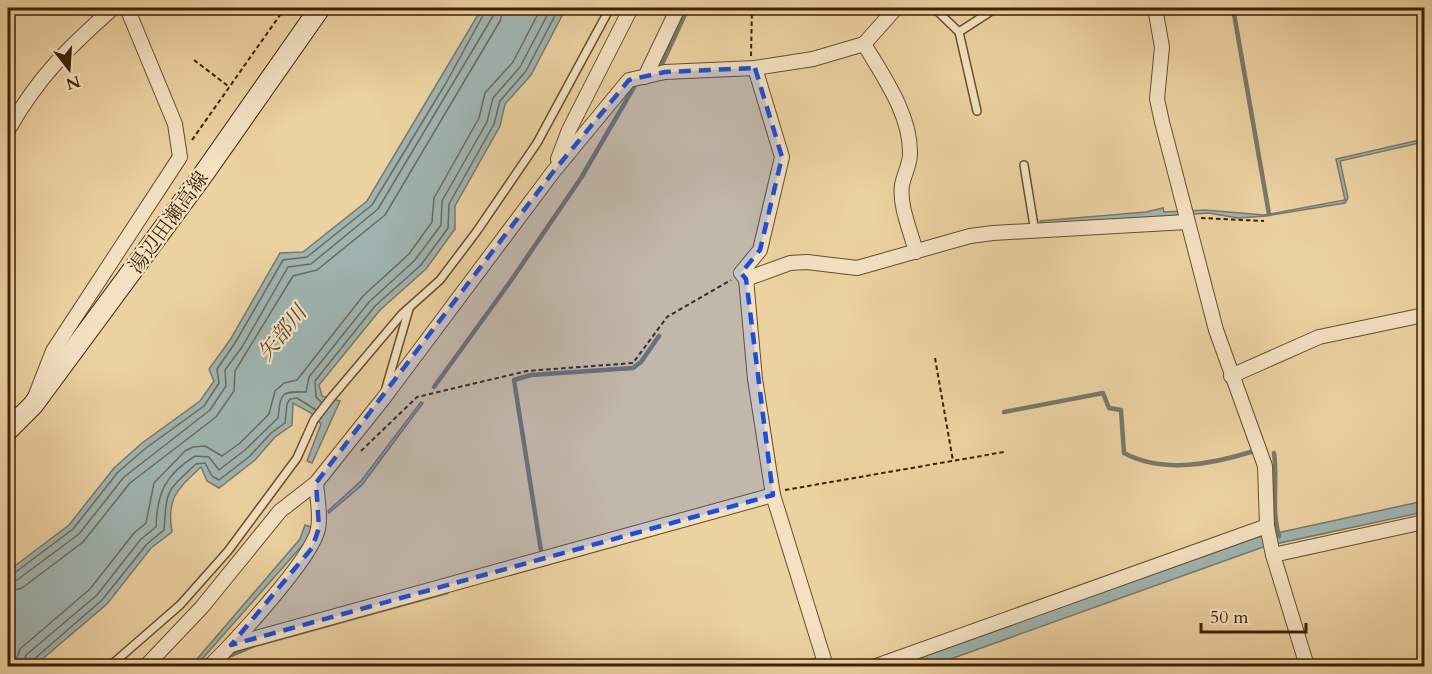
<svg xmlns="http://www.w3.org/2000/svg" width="1432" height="674" font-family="Cardo,'Noto Serif JP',serif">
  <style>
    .water { fill: #9fb4b1; stroke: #78796c; stroke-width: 1.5 }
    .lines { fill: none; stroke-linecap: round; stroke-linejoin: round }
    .shore { stroke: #6e6a5b; stroke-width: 1.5 }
    .stream { stroke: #78796c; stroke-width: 4.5 }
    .service-casing { stroke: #6a4d2c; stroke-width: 10 }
    .minor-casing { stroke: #6a4d2c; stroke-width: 16 }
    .secondary-casing { stroke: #3e2105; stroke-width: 22 }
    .path { stroke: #3e2105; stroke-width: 2; stroke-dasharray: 4.5 3; stroke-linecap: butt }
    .service { stroke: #f3e1c2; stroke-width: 7 }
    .minor { stroke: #f3e1c2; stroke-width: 14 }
    .secondary { stroke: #f3e1c2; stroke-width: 20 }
    .marked { fill: #1d4ed8; fill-opacity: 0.2; stroke: #1d4ed8; stroke-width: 4.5; stroke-dasharray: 12 8; stroke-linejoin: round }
    .labels { text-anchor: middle; stroke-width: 4.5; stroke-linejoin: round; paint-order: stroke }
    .street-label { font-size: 20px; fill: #3e2105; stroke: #f3e1c2 }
    .water-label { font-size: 21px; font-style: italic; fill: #564630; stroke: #f3e1c2 }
  </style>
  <rect width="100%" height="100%" fill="#ecd1a1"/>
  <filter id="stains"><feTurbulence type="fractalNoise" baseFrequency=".00333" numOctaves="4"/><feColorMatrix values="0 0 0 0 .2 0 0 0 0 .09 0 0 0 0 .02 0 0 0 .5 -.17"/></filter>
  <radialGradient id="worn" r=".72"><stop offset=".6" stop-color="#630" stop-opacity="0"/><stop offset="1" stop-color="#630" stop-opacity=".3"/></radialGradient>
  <!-- water -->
  <g class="water">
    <path d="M482 8H566L531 75 505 104 500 126 455 206V229L426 269 380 310 319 385 322 396 340 401 312 463 307 461 321 424 311 413 293 403 292 425 275 437 255 460 219 488 207 481 201 467C178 489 166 497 172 532L151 548 107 604 34 666H8V571L69 525 114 468 142 443 200 401 214 381 209 369 230 340 280 253 303 252 367 201Z"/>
    <polygon points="1424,139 1424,142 1340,161 1348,198 1345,203 1266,216 1238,218 1208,213 1041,225 1040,221 1146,212 1163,208 1164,212 1205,210 1264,215 1345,200 1336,159"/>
    <polygon points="421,402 423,403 362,485 329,513 328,511 361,481"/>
    <polygon points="1424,501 1424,512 1266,546 931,666 895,666 1258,537"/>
    <polygon points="305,525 311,527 308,539 196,666 191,666 300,539"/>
  </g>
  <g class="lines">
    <!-- shore -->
    <g class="shore">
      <polyline points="321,402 316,397 315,381 375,306 421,265 448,228 449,204 494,124 500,101 526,71 559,8"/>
      <polyline points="8,575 13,574 73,529 118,472 146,448 204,406 219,383 217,369 235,343 283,260 307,257 372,205 446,83 487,8"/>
      <polyline points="8,583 17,580 79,534 124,477 210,410 226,386 225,370 242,347 288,267 311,264 378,209 493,16 494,8"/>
      <polyline points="8,592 22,588 83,542 130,483 216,417 234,391 235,371 293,276 317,270 385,215 500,21 504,8"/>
      <polyline points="14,666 20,649 90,589 134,533 146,523 154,483 185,451 193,447 205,446 222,456 239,444 269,414 275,391 284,383 297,380 363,296 409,254 432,222 434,198 479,118 485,93 513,62 541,8"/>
      <path d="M23 666 26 655 97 595 141 539 156 527C157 493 165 475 195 456L209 457 219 470 245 450 278 418C281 393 280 391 306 392L309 377 369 302 415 260 441 225 442 201 487 122 493 98 520 67 551 8"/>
      <path d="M30 666 33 660 102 600 147 544 164 530C167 489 165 493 196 464L205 463 212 476 219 480 250 456 271 433 285 423 287 404 290 399 297 398 316 410"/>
    </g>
    <!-- stream -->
    <g class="stream">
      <polyline points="1246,8 1233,8 1269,214"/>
      <polyline points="662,64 688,8"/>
      <polyline points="434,387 510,282 581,178 634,87"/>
      <path d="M1004 412 1103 393 1109 408 1121 410 1124 453C1163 474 1213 464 1254 451"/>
      <path d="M1274 453C1278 481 1271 509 1279 536"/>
      <polyline points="541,551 514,380 531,375 633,368 641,362 659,336"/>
      <polyline points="229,656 255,645 447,592"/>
      <polyline points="790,666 815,660"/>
    </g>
    <defs>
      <g id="service">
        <polyline points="934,8 959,32 996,8"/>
        <polyline points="959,32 977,111"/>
        <polyline points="1024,165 1035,232"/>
        <polyline points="386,388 409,309"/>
        <polyline points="110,666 180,605 228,551 297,458 314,420 331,398 402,314 440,280 477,231 537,143 610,8"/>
      </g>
      <g id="minor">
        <polyline points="1155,8 1162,47 1157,99 1162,122 1216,330 1265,466 1267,526 1273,555 1307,666"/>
        <path d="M864 44C883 76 911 115 910 154 910 164 904 175 902 185 899 206 911 232 916 252"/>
        <polyline points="755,68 782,157 760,250 741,273 746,279 755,379 773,495 826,666"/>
        <polyline points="645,77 678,8"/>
        <path d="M8 130C39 76 67 49 113 8"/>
        <polyline points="558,159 569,130 631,8"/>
        <polyline points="746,279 790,263 807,262 857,268 970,236 993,233 1187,222"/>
        <polyline points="1231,376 1319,337 1424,315"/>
        <polyline points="35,397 53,351 180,157 175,124 127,8"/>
        <polyline points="1273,555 1424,522"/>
        <polyline points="231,645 773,495"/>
        <polyline points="146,666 202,607 280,511 316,483 383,399 553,172 629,80 665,72 755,68 813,59 864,44 896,8"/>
        <path d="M210 666C234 642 312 559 318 529 321 515 317 497 316 483"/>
        <polyline points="876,666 1267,526"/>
      </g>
      <polyline id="secondary" points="8,430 33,405 205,172 320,8"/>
    </defs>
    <!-- service casing -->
    <use href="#service" class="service-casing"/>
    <!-- minor casing -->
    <use href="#minor" class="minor-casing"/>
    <!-- secondary casing -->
    <use href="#secondary" class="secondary-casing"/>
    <!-- path -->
    <g class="path">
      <polyline points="751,56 752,8"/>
      <polyline points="194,60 228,86"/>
      <polyline points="192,140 285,8"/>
      <polyline points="1201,218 1264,221"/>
      <polyline points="935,358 953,461"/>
      <polyline points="361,451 417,397 527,371 633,363 667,317 731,280"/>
      <polyline points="785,490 1004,452"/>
    </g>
    <!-- service -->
    <use href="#service" class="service"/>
    <!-- minor -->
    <use href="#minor" class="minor"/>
    <!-- secondary -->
    <use href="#secondary" class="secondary"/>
  </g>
  <!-- marked area -->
  <path class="marked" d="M755 68 782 157 760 250 741 273 746 279 773 495 231 645 312 548 319 528 316 483 553 172 629 80 665 72Z"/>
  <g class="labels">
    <!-- street labels -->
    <g class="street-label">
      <text transform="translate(168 222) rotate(-54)" y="7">湯辺田瀬高線</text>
    </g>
    <!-- water labels -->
    <g class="water-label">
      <text transform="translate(282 333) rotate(-51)" y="7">矢部川</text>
    </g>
  </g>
  <!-- margin -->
  <rect width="1432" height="674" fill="none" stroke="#ecd1a1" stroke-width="30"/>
  <rect x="9" y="9" width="1414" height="656" fill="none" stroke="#3e2105" stroke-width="3"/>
  <rect x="15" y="15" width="1402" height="644" fill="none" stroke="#3e2105" stroke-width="1.5"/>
  <!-- north arrow -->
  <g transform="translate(69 69) rotate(163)" stroke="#f3e1c2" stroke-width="4.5" paint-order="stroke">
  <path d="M0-4.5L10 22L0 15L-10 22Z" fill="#3e2105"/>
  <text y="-9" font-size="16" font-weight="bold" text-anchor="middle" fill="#3e2105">N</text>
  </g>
  <!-- scale -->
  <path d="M1201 623v9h105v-9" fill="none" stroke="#3e2105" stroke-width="3"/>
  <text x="1210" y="623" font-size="18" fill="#3e2105" stroke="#f3e1c2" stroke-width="4.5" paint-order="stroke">50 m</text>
  <rect width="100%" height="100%" filter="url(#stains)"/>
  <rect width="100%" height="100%" fill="url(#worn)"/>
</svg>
